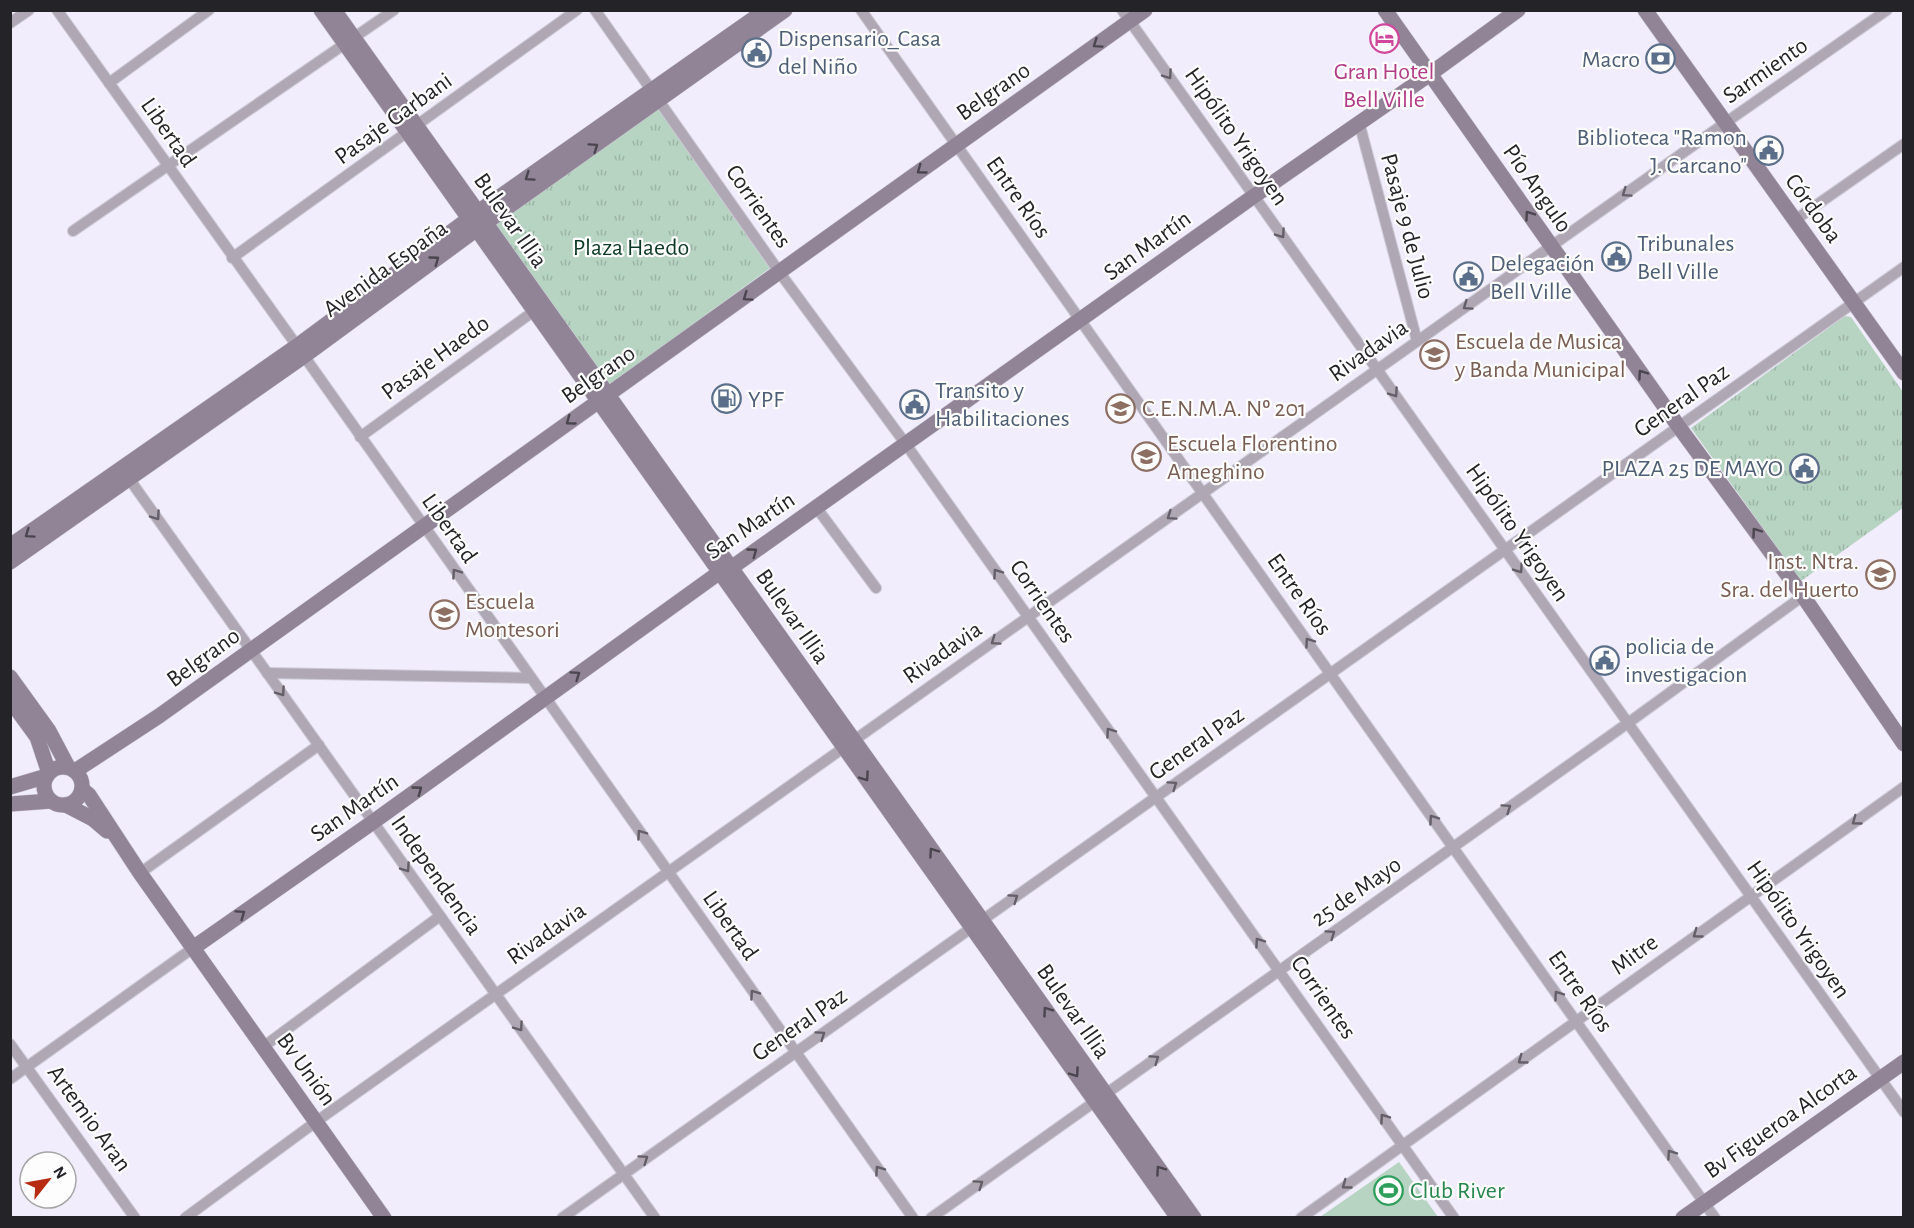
<svg xmlns="http://www.w3.org/2000/svg" width="1914" height="1228" font-family="'Alegreya Sans',sans-serif">
  <style>
    .park { fill: url(#park-tufts) }
    .garden { fill: #b7d3c2 }
    .lines { fill: none; stroke-linecap: round; stroke-linejoin: round }
    .street-casing { stroke: #ccc9d6; stroke-width: 12 }
    .secondary-casing { stroke: #ccc9d6; stroke-width: 16 }
    .street { stroke: #b0a7b4; stroke-width: 10 }
    .secondary { stroke: #918496; stroke-width: 15 }
    .oneway { stroke: #4a454e }
    .oneway2 { stroke: #635e67 }
    .labels { text-anchor: middle; stroke-width: 4.5; stroke-linejoin: round; paint-order: stroke }
    .service-label { font-size: 24px; fill: #4e5e75; stroke: #fdfdfd; text-anchor: start }
    .street-label { font-size: 24px; fill: #242328; stroke: #fdfdfd }
    .hotel-label { font-size: 24px; fill: #b23c85; stroke: #fdfdfd }
    .park-label { font-size: 24px; fill: #0c3924; stroke: #fdfdfd }
    .education-label { font-size: 24px; fill: #785e54; stroke: #fdfdfd; text-anchor: start }
    .leisure-label { font-size: 24px; fill: #27864d; stroke: #fdfdfd; text-anchor: start }
  </style>
  <defs>
    <pattern id="park-tufts" width="24" height="20" patternUnits="userSpaceOnUse" patternTransform="scale(1.5)"><rect width="24" height="20" fill="#b7d3c2"/><path d="M3 7l-1-3M5 7V3M7 7l1-3M15 17l-1-3M17 17v-4M19 17l1-3" fill="none" stroke="#9db5a7"/></pattern>
  </defs>
  <rect width="100%" height="100%" fill="#f1edfc"/>
  <!-- park -->
  <g class="park">
    <polygon points="659,104 773,266 607,387 491,225"/>
    <polygon points="1845,316 1851,317 1903,392 1903,508 1801,581 1691,428"/>
  </g>
  <!-- garden -->
  <polygon class="garden" points="1399,1162 1438,1217 1320,1217"/>
  <g class="lines">
    <defs>
      <g id="street">
        <polyline points="57,10 297,346 913,1218"/>
        <polyline points="595,10 780,273 905,443 1454,1218"/>
        <polyline points="861,10 1715,1218"/>
        <polyline points="1122,10 1904,1112"/>
        <polyline points="10,23 29,10"/>
        <polyline points="109,83 209,10"/>
        <polyline points="1359,122 1417,341"/>
        <polyline points="1795,220 1904,144"/>
        <polyline points="73,231 394,10"/>
        <polyline points="232,258 577,10"/>
        <polyline points="360,437 534,311"/>
        <polyline points="125,473 655,1218"/>
        <polyline points="816,507 876,588"/>
        <polyline points="267,673 531,678"/>
        <polyline points="140,873 319,745"/>
        <polyline points="10,1044 135,1218"/>
        <polyline points="263,1047 440,916"/>
        <polyline points="10,1079 193,948"/>
        <polyline points="185,1218 317,1121 1725,123 1887,10"/>
        <polyline points="562,1218 1904,267"/>
        <polyline points="931,1218 1628,723 1803,596"/>
        <polyline points="1301,1218 1904,787"/>
      </g>
      <g id="secondary">
        <polyline points="321,10 1178,1218"/>
        <polyline points="334,10 1194,1218"/>
        <polyline points="1385,10 1679,427 1803,596 1904,744"/>
        <polyline points="1645,10 1904,373"/>
        <polyline points="10,546 297,346 478,212 766,10"/>
        <polyline points="10,562 304,356 477,229 785,10"/>
        <polyline points="10,677 49,731 68,767"/>
        <polyline points="10,700 37,737 49,773"/>
        <circle cx="63" cy="786" r="19"/>
        <polyline points="75,771 159,716 1145,10"/>
        <polyline points="10,787 47,776"/>
        <polyline points="82,789 89,795 140,873 384,1218"/>
        <polyline points="10,804 51,801"/>
        <polyline points="66,805 93,819 107,831"/>
        <polyline points="193,948 373,822 720,572 731,568 1254,196 1430,74 1518,10"/>
        <polyline points="1683,1218 1904,1062"/>
      </g>
    </defs>
    <!-- street casing -->
    <use href="#street" class="street-casing"/>
    <!-- secondary casing -->
    <use href="#secondary" class="secondary-casing"/>
    <!-- street -->
    <use href="#street" class="street"/>
    <!-- secondary -->
    <use href="#secondary" class="secondary"/>
  </g>
  <!-- one-way arrows -->
  <defs><path id="oneway-chevron" d="M-2-3.5L2.5 0L-2 3.5" fill="none" stroke-width="1.6" stroke-linecap="round" stroke-linejoin="round" transform="scale(1.5)"/></defs>
  <g class="oneway">
    <use href="#oneway-chevron" transform="translate(1097 44) rotate(145)"/>
    <use href="#oneway-chevron" transform="translate(594 147) rotate(-35)"/>
    <use href="#oneway-chevron" transform="translate(921 170) rotate(144)"/>
    <use href="#oneway-chevron" transform="translate(529 177) rotate(145)"/>
    <use href="#oneway-chevron" transform="translate(1529 215) rotate(-125)"/>
    <use href="#oneway-chevron" transform="translate(435 260) rotate(-36)"/>
    <use href="#oneway-chevron" transform="translate(747 297) rotate(145)"/>
    <use href="#oneway-chevron" transform="translate(1642 374) rotate(-125)"/>
    <use href="#oneway-chevron" transform="translate(570 421) rotate(144)"/>
    <use href="#oneway-chevron" transform="translate(1756 532) rotate(-126)"/>
    <use href="#oneway-chevron" transform="translate(29 534) rotate(145)"/>
    <use href="#oneway-chevron" transform="translate(753 552) rotate(-36)"/>
    <use href="#oneway-chevron" transform="translate(576 675) rotate(-35)"/>
    <use href="#oneway-chevron" transform="translate(865 777) rotate(55)"/>
    <use href="#oneway-chevron" transform="translate(418 790) rotate(-36)"/>
    <use href="#oneway-chevron" transform="translate(933 852) rotate(-125)"/>
    <use href="#oneway-chevron" transform="translate(241 914) rotate(-35)"/>
    <use href="#oneway-chevron" transform="translate(1047 1011) rotate(-125)"/>
    <use href="#oneway-chevron" transform="translate(1075 1073) rotate(55)"/>
    <use href="#oneway-chevron" transform="translate(1160 1170) rotate(-125)"/>
  </g>
  <g class="oneway2">
    <use href="#oneway-chevron" transform="translate(1168 75) rotate(55)"/>
    <use href="#oneway-chevron" transform="translate(1626 193) rotate(145)"/>
    <use href="#oneway-chevron" transform="translate(1281 234) rotate(55)"/>
    <use href="#oneway-chevron" transform="translate(1467 306) rotate(145)"/>
    <use href="#oneway-chevron" transform="translate(1394 393) rotate(55)"/>
    <use href="#oneway-chevron" transform="translate(156 516) rotate(55)"/>
    <use href="#oneway-chevron" transform="translate(1171 516) rotate(145)"/>
    <use href="#oneway-chevron" transform="translate(1519 569) rotate(55)"/>
    <use href="#oneway-chevron" transform="translate(456 573) rotate(-125)"/>
    <use href="#oneway-chevron" transform="translate(997 573) rotate(-125)"/>
    <use href="#oneway-chevron" transform="translate(995 641) rotate(145)"/>
    <use href="#oneway-chevron" transform="translate(1309 642) rotate(-125)"/>
    <use href="#oneway-chevron" transform="translate(281 692) rotate(55)"/>
    <use href="#oneway-chevron" transform="translate(1110 732) rotate(-125)"/>
    <use href="#oneway-chevron" transform="translate(1173 785) rotate(-35)"/>
    <use href="#oneway-chevron" transform="translate(1507 808) rotate(-35)"/>
    <use href="#oneway-chevron" transform="translate(1433 819) rotate(-125)"/>
    <use href="#oneway-chevron" transform="translate(1856 821) rotate(144)"/>
    <use href="#oneway-chevron" transform="translate(641 834) rotate(-125)"/>
    <use href="#oneway-chevron" transform="translate(406 868) rotate(55)"/>
    <use href="#oneway-chevron" transform="translate(1014 898) rotate(-35)"/>
    <use href="#oneway-chevron" transform="translate(1331 934) rotate(-35)"/>
    <use href="#oneway-chevron" transform="translate(1697 934) rotate(144)"/>
    <use href="#oneway-chevron" transform="translate(1259 942) rotate(-125)"/>
    <use href="#oneway-chevron" transform="translate(754 994) rotate(-125)"/>
    <use href="#oneway-chevron" transform="translate(1558 995) rotate(-125)"/>
    <use href="#oneway-chevron" transform="translate(519 1027) rotate(55)"/>
    <use href="#oneway-chevron" transform="translate(821 1035) rotate(-35)"/>
    <use href="#oneway-chevron" transform="translate(1155 1059) rotate(-35)"/>
    <use href="#oneway-chevron" transform="translate(1522 1060) rotate(144)"/>
    <use href="#oneway-chevron" transform="translate(1384 1118) rotate(-125)"/>
    <use href="#oneway-chevron" transform="translate(1671 1154) rotate(-125)"/>
    <use href="#oneway-chevron" transform="translate(644 1159) rotate(-35)"/>
    <use href="#oneway-chevron" transform="translate(879 1170) rotate(-125)"/>
    <use href="#oneway-chevron" transform="translate(979 1184) rotate(-35)"/>
    <use href="#oneway-chevron" transform="translate(1346 1185) rotate(144)"/>
  </g>
  <!-- icons -->
  <defs>
    <symbol id="hotel-ring" viewBox="-11 -11 22 22"><circle r="9.5" fill="#fdfdfd" stroke="#d1479c" stroke-width="1.5"/><path d="M-6-4.5h1.5V1H6V5H4.5V3h-9V5H-6ZM-4 0a1.8 1.8 0 1 1 3.6 0ZM.5 0V-2.5h3Q6-2.5 6 0Z" fill="#d1479c"/></symbol>
    <symbol id="civic-ring" viewBox="-11 -11 22 22"><circle r="9.5" fill="#fdfdfd" stroke="#5c6f8a" stroke-width="1.5"/><path d="M-.6-6.5H3V-4.5H.6V-3L4-1V1h2V6H-6V1h2V-1L-.6-3ZM-1.2 2.5V6h2.4V2.5Z" fill="#5c6f8a"/></symbol>
    <symbol id="bank-ring" viewBox="-11 -11 22 22"><circle r="9.5" fill="#fdfdfd" stroke="#5c6f8a" stroke-width="1.5"/><path d="M-6-4H6V4H-6ZM0-2.3a2.3 2.3 0 1 0 0 4.6a2.3 2.3 0 1 0 0-4.6Z" fill="#5c6f8a"/></symbol>
    <symbol id="school-ring" viewBox="-11 -11 22 22"><circle r="9.5" fill="#fdfdfd" stroke="#8d6e63" stroke-width="1.5"/><path d="M0-5L7-2L0 1L-7-2ZM-4 1L0 2.5L4 1V4Q0 6-4 4Z" fill="#8d6e63"/></symbol>
    <symbol id="fuel-ring" viewBox="-11 -11 22 22"><circle r="9.5" fill="#fdfdfd" stroke="#5c6f8a" stroke-width="1.5"/><path d="M-5.5-6h7V0h2V4h1.3V-2.5L3-4.5l.8-.8L6-3V5H2.5V1h-1V6h-7ZM-4.2-4.7v3.2H.2V-4.7Z" fill="#5c6f8a"/></symbol>
    <symbol id="stadium-ring" viewBox="-11 -11 22 22"><circle r="9.5" fill="#fdfdfd" stroke="#2e9e5b" stroke-width="1.5"/><path d="M0-5a6.5 5 0 1 0 0 10a6.5 5 0 1 0 0-10ZM-3.5-1.8h7v3.6h-7Z" fill="#2e9e5b"/></symbol>
  </defs>
  <g fill-rule="evenodd">
    <use href="#hotel-ring" x="1368" y="22" width="33" height="33"/>
    <use href="#civic-ring" x="740" y="36" width="33" height="33"/>
    <use href="#bank-ring" x="1644" y="42" width="33" height="33"/>
    <use href="#civic-ring" x="1752" y="134" width="33" height="33"/>
    <use href="#civic-ring" x="1600" y="240" width="33" height="33"/>
    <use href="#civic-ring" x="1452" y="260" width="33" height="33"/>
    <use href="#school-ring" x="1418" y="338" width="33" height="33"/>
    <use href="#fuel-ring" x="710" y="382" width="33" height="33"/>
    <use href="#civic-ring" x="898" y="388" width="33" height="33"/>
    <use href="#school-ring" x="1104" y="392" width="33" height="33"/>
    <use href="#school-ring" x="1130" y="440" width="33" height="33"/>
    <use href="#civic-ring" x="1788" y="452" width="33" height="33"/>
    <use href="#school-ring" x="1864" y="558" width="33" height="33"/>
    <use href="#school-ring" x="428" y="598" width="33" height="33"/>
    <use href="#civic-ring" x="1588" y="644" width="33" height="33"/>
    <use href="#stadium-ring" x="1372" y="1174" width="33" height="33"/>
  </g>
  <g class="labels">
    <!-- service labels -->
    <g class="service-label">
      <text x="778" y="46">Dispensario_Casa<tspan x="778" dy="28">del Niño</tspan></text>
      <text x="1640" y="67" text-anchor="end">Macro</text>
      <text x="1747" y="145" text-anchor="end">Biblioteca "Ramon<tspan x="1747" dy="28">J. Carcano"</tspan></text>
      <text x="1637" y="251">Tribunales<tspan x="1637" dy="28">Bell Ville</tspan></text>
      <text x="1490" y="271">Delegación<tspan x="1490" dy="28">Bell Ville</tspan></text>
      <text x="935" y="398">Transito y<tspan x="935" dy="28">Habilitaciones</tspan></text>
      <text x="748" y="407">YPF</text>
      <text x="1783" y="476" text-anchor="end">PLAZA 25 DE MAYO</text>
      <text x="1625" y="654">policia de<tspan x="1625" dy="28">investigacion</tspan></text>
    </g>
    <!-- street labels -->
    <g class="street-label">
      <text transform="translate(1765 70) rotate(-35)" y="8">Sarmiento</text>
      <text transform="translate(993 91) rotate(-35)" y="8">Belgrano</text>
      <text transform="translate(393 118) rotate(-36)" y="8">Pasaje Garbani</text>
      <text transform="translate(169 132) rotate(55)" y="8">Libertad</text>
      <text transform="translate(1237 136) rotate(55)" y="8">Hipólito Yrigoyen</text>
      <text transform="translate(1538 188) rotate(55)" y="8">Pío Angulo</text>
      <text transform="translate(1019 197) rotate(55)" y="8">Entre Ríos</text>
      <text transform="translate(759 206) rotate(55)" y="8">Corrientes</text>
      <text transform="translate(1814 208) rotate(54)" y="8">Córdoba</text>
      <text transform="translate(511 220) rotate(55)" y="8">Bulevar Illia</text>
      <text transform="translate(1408 226) rotate(75)" y="8">Pasaje 9 de Julio</text>
      <text transform="translate(1147 245) rotate(-36)" y="8">San Martín</text>
      <text transform="translate(385 268) rotate(-36)" y="8">Avenida España</text>
      <text transform="translate(1368 350) rotate(-35)" y="8">Rivadavia</text>
      <text transform="translate(435 357) rotate(-36)" y="8">Pasaje Haedo</text>
      <text transform="translate(598 374) rotate(-35)" y="8">Belgrano</text>
      <text transform="translate(1681 400) rotate(-35)" y="8">General Paz</text>
      <text transform="translate(750 525) rotate(-34)" y="8">San Martín</text>
      <text transform="translate(450 528) rotate(55)" y="8">Libertad</text>
      <text transform="translate(1518 532) rotate(55)" y="8">Hipólito Yrigoyen</text>
      <text transform="translate(1300 594) rotate(55)" y="8">Entre Ríos</text>
      <text transform="translate(1043 601) rotate(55)" y="8">Corrientes</text>
      <text transform="translate(793 616) rotate(55)" y="8">Bulevar Illia</text>
      <text transform="translate(942 652) rotate(-35)" y="8">Rivadavia</text>
      <text transform="translate(203 657) rotate(-36)" y="8">Belgrano</text>
      <text transform="translate(1196 743) rotate(-35)" y="8">General Paz</text>
      <text transform="translate(354 807) rotate(-35)" y="8">San Martín</text>
      <text transform="translate(437 875) rotate(55)" y="8">Independencia</text>
      <text transform="translate(1356 891) rotate(-35)" y="8">25 de Mayo</text>
      <text transform="translate(731 925) rotate(55)" y="8">Libertad</text>
      <text transform="translate(1799 929) rotate(55)" y="8">Hipólito Yrigoyen</text>
      <text transform="translate(546 933) rotate(-35)" y="8">Rivadavia</text>
      <text transform="translate(1634 954) rotate(-36)" y="8">Mitre</text>
      <text transform="translate(1581 991) rotate(55)" y="8">Entre Ríos</text>
      <text transform="translate(1324 997) rotate(55)" y="8">Corrientes</text>
      <text transform="translate(1074 1011) rotate(55)" y="8">Bulevar Illia</text>
      <text transform="translate(799 1024) rotate(-35)" y="8">General Paz</text>
      <text transform="translate(307 1069) rotate(54)" y="8">Bv Unión</text>
      <text transform="translate(90 1118) rotate(54)" y="8">Artemio Aran</text>
      <text transform="translate(1780 1121) rotate(-35)" y="8">Bv Figueroa Alcorta</text>
    </g>
    <!-- hotel labels -->
    <g class="hotel-label">
      <text x="1384" y="79">Gran Hotel<tspan x="1384" dy="28">Bell Ville</tspan></text>
    </g>
    <!-- park labels -->
    <g class="park-label">
      <text x="631" y="255">Plaza Haedo</text>
    </g>
    <!-- education labels -->
    <g class="education-label">
      <text x="1455" y="349">Escuela de Musica<tspan x="1455" dy="28">y Banda Municipal</tspan></text>
      <text x="1142" y="416">C.E.N.M.A. Nº 201</text>
      <text x="1167" y="451">Escuela Florentino<tspan x="1167" dy="28">Ameghino</tspan></text>
      <text x="1859" y="569" text-anchor="end">Inst. Ntra.<tspan x="1859" dy="28">Sra. del Huerto</tspan></text>
      <text x="465" y="609">Escuela<tspan x="465" dy="28">Montesori</tspan></text>
    </g>
    <!-- leisure labels -->
    <g class="leisure-label">
      <text x="1410" y="1198">Club River</text>
    </g>
  </g>
  <!-- border -->
  <rect width="1914" height="1228" fill="none" stroke="#242328" stroke-width="24"/>
  <!-- north arrow -->
  <g transform="translate(48 1180) rotate(59)"><circle r="28" fill="#fdfdfd" stroke="#a6a6a8" stroke-width="1.5"/>
  <path d="M0-4.5L10 22L0 15L-10 22Z" fill="#b72b13"/>
  <text y="-9" font-size="16" font-weight="bold" text-anchor="middle" fill="#242328">N</text>
  </g>
</svg>
